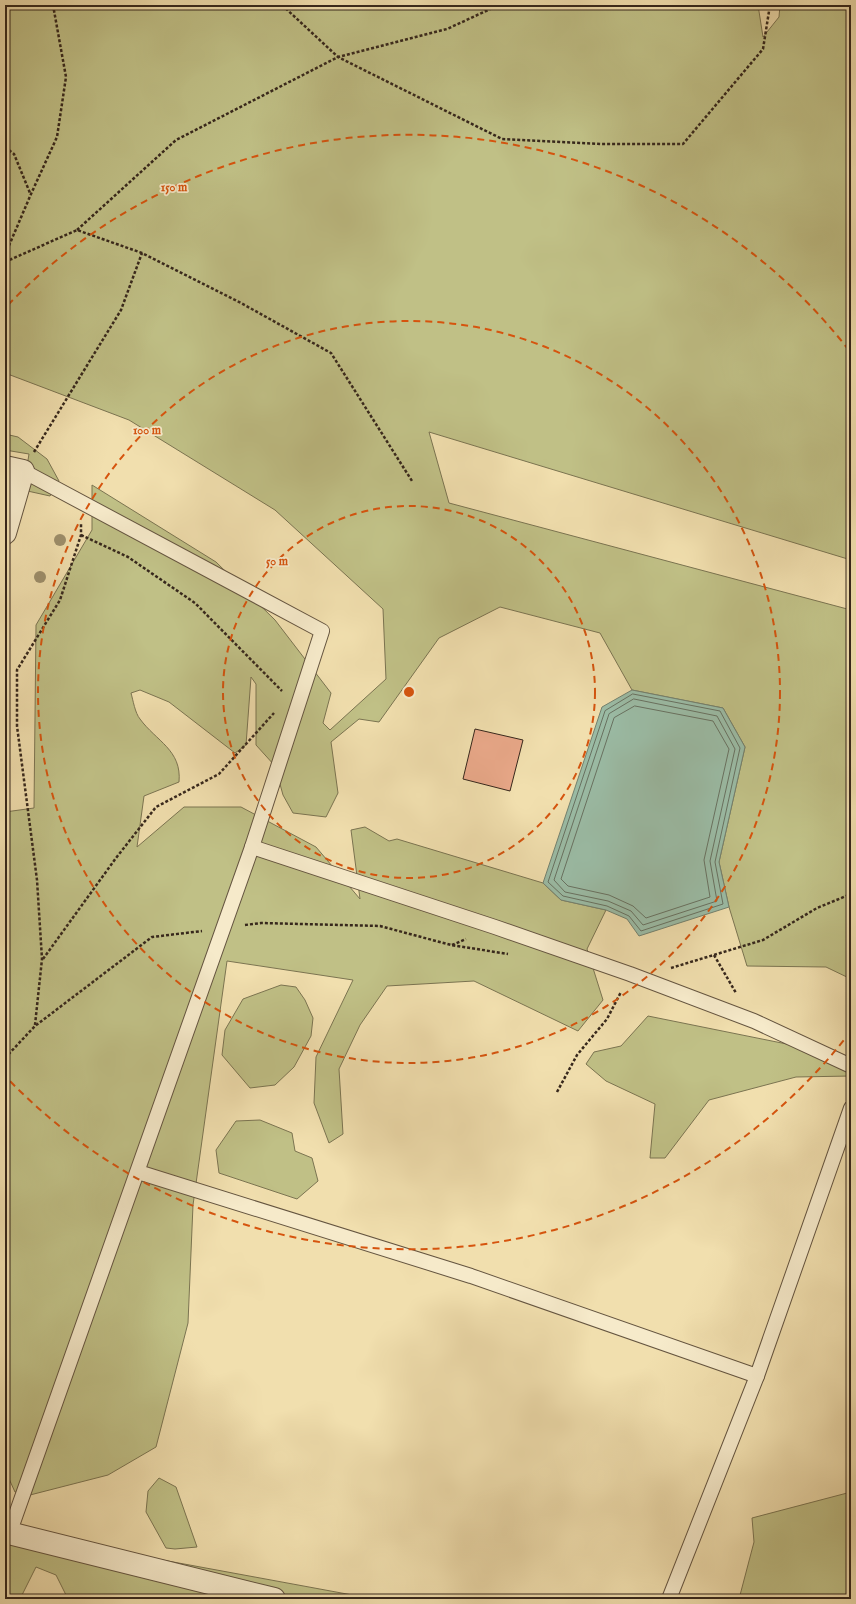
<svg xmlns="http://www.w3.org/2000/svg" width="856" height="1604" font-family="'IM FELL English',serif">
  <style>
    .green { fill: #c0c086; stroke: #7b7451 }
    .water { fill: #9bbda7; stroke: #73816f }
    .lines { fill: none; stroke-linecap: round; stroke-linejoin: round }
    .shore { stroke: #687262; stroke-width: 1 }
    .building { fill: #e9a889; stroke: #36271c }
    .lane-casing { stroke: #655540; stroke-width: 16 }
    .street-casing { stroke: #655540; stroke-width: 24 }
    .path { stroke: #36271c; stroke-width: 2.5; stroke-dasharray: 3 2; stroke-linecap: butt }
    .lane { stroke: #f6eaca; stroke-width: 14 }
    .street { stroke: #f6eaca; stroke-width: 22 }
    .tree { fill: #9d8f6c }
    .ring { fill: none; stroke: #d6540e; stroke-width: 2; stroke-dasharray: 7 5 }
    .centre { fill: #d6540e; stroke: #f6eaca; stroke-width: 2 }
    .ring-label { font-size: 12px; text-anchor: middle; font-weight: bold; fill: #d6540e; stroke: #f6eaca; stroke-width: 3.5; stroke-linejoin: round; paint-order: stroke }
  </style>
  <rect width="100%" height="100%" fill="#f1dfae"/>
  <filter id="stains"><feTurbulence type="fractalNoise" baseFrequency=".005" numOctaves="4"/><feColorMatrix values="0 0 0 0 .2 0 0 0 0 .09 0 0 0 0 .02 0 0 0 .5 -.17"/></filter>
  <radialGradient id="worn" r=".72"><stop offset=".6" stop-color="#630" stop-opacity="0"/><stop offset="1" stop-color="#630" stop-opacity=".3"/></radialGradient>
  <!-- green -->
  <g class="green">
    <path d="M5 5H758L763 37 779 17 780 5H851V560L429 432 449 503 851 610V979L826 967 747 966 729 907 719 862 745 747 723 708 632 690 600 633 500 607 439 638 379 722 359 719 331 742 338 793 326 817 293 813 283 795 275 766 256 745V684L251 677 246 745 235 753 169 702 140 690 131 693C133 700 135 713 140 719 156 741 182 750 179 782L144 796 137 847 184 807H241L316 847 360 899 351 830 365 827 389 841 397 839 543 883 561 900 606 910 587 949 603 1000 578 1031 474 981 387 986 360 1025 339 1069 343 1134 329 1143 314 1103 316 1057 353 980 227 961 193 1205 188 1323 156 1447 108 1475 30 1495 15 1492 5 1470V812L34 808 36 625 92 530V485L216 562 275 620 331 693 323 723 330 730 386 679 383 609 275 510 129 420 5 373Z"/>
    <polygon points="5,434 18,437 47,459 59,481 50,496 23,490 29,454 5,450"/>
    <polygon points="281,985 296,987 305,1000 313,1018 311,1036 294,1067 275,1085 250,1088 222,1055 225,1030 243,999"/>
    <polygon points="648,1016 851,1057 851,1076 796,1077 709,1100 665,1158 650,1158 655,1104 606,1081 586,1064 594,1052 621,1046"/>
    <polygon points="260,1120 292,1133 295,1151 312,1158 318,1181 297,1199 219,1173 216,1150 236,1121"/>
    <polygon points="159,1478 176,1487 197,1547 175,1549 166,1548 146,1512 148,1491"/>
    <polygon points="851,1492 851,1599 739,1599 754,1542 752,1518"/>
    <polygon points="5,1531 374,1599 68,1599 56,1575 36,1567 20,1599 5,1599"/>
  </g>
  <!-- water -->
  <polygon class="water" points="632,690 723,708 745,747 719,862 729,907 639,936 627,919 606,910 561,900 543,883 602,707"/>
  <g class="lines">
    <!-- shore -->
    <g class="shore">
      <polygon points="633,694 720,711 740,748 715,862 723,904 641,931 629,916 607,906 563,896 548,882 605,711"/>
      <polygon points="634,699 717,716 735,749 710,861 717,901 643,925 631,911 608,901 565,892 554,880 609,714"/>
      <polygon points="635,706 713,721 729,749 704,860 710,897 646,918 633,906 609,895 568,886 561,879 614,718"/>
    </g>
  </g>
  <!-- building -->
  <polygon class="building" points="475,729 523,740 510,791 463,779"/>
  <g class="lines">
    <defs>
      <g id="lane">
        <polyline points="23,471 322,631 252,847 495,927 630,974 754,1021 851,1066"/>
        <polyline points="138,1172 471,1276 757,1376 851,1108"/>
        <polyline points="9,1534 252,847"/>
        <polyline points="669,1599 757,1376"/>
      </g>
      <g id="street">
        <polyline points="5,467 23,471 5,533"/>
        <polyline points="5,1532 274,1599"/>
      </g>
    </defs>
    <!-- lane casing -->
    <use href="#lane" class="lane-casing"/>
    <!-- street casing -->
    <use href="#street" class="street-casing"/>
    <!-- path -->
    <g class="path">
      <polyline points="282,5 338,57 502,139 601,144 683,144 763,49 770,5"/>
      <polyline points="5,147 14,154 30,193"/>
      <polyline points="77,230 176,140 338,57 447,29 499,5"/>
      <polyline points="5,255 31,194 57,137 66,77 53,5"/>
      <polyline points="5,262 77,230 142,253 241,303 331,353 412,481"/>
      <polyline points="34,452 121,310 142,253"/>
      <polyline points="81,535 128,557 195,603 282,691"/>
      <polyline points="245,925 261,923 380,926 451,945 508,954"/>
      <polyline points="452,945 466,939"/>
      <polyline points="714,955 736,993"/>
      <polyline points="43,959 116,858 156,807 219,774 274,713"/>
      <polyline points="671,968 763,940 817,908 851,894"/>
      <polyline points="35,1025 42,959 37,880 17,726 17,670 60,600 81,535 81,524"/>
      <polyline points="5,1058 35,1026 152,937 202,931"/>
      <polyline points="557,1092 577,1055 607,1019 621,992"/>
    </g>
    <!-- lane -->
    <use href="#lane" class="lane"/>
    <!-- street -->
    <use href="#street" class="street"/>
  </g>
  <!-- trees -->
  <g class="tree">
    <circle cx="60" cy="540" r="6"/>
    <circle cx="40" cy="577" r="6"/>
  </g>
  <!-- distance rings -->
  <g class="ring">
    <circle cx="409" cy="692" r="186"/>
    <circle cx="409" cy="692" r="371"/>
    <path d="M851 1031A557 557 0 0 1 8 1079M8 305A557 557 0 0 1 851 353"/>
  </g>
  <circle cx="409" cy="692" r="6" class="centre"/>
  <g class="ring-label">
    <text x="174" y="191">150 m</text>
    <text x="147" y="434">100 m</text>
    <text x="277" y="565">50 m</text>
  </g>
  <!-- margin -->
  <rect width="856" height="1604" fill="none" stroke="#f1dfae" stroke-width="20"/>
  <rect x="6" y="6" width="844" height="1592" fill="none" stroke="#36271c" stroke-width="2"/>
  <rect x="10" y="10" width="836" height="1584" fill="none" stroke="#36271c"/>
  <rect width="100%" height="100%" filter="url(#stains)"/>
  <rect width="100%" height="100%" fill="url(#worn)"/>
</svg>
